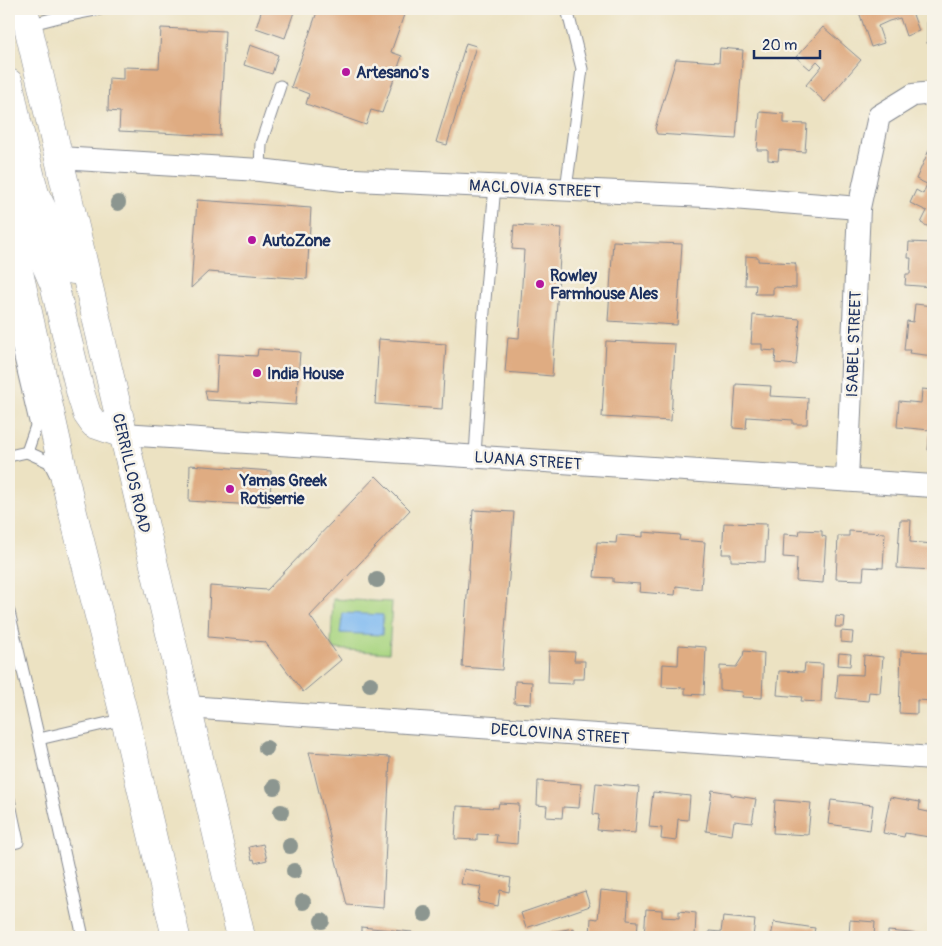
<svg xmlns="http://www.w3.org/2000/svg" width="942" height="946" font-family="Pangolin,sans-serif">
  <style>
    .green { fill: #a9d581; stroke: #628270 }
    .water { fill: #7fbaf1; stroke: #4d74a8 }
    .building { fill: #dfac82 }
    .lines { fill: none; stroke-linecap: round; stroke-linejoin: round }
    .service-casing { stroke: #848890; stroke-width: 13 }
    .minor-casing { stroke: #848890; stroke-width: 24 }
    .primary-casing { stroke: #848890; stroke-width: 29 }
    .service { stroke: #fff; stroke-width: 11 }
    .minor { stroke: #fff; stroke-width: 22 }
    .primary { stroke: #fff; stroke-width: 28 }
    .tree { fill: #8c9690 }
    .poi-dot { fill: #b5179e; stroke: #f7f3e8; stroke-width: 2 }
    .labels { text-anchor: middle; stroke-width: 5; stroke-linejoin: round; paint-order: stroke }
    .poi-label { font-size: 16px; font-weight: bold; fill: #1b2f5e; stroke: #f7f3e8; text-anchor: start }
    .street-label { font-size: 16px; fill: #1b2f5e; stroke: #f7f3e8 }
  </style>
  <rect width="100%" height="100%" fill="#f7f3e8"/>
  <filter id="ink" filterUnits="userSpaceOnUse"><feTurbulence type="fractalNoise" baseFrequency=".02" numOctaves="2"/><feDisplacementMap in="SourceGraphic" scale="10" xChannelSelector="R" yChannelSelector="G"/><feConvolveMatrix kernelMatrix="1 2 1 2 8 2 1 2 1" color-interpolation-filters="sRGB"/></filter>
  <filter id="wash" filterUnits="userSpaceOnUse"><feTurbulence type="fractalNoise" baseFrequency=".0096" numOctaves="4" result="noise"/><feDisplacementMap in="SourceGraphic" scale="20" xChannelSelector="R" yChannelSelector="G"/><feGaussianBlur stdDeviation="1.12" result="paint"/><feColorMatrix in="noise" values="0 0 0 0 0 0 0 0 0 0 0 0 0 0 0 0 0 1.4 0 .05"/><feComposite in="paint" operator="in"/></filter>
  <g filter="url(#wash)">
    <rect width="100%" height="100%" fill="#ece2c2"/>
    <!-- green -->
    <polygon class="green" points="333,599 392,602 389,653 334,649 331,645"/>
    <!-- water -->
    <polygon class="water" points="343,613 383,615 382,635 340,633"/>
    <g id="blocks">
      <!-- building -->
      <g class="building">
        <polygon points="262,9 295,9 285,38 256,28"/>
        <polygon points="318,9 406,9 391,52 402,56 382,113 371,110 366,125 306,104 309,94 291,87"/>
        <polygon points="858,9 911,9 919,31 906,36 900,18 889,21 878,26 884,43 871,47"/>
        <rect x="927" y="9" width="6" height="34"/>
        <polygon points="823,27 861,60 825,102 806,85 822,66 817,61 810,69 796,57"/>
        <polygon points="161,28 225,31 220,136 119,131 120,112 108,111 109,78 123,79 123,67 159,68"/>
        <polygon points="466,43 476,46 447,145 436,142"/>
        <polygon points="250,45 278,55 272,74 244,65"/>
        <polygon points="720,48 743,50 736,139 657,134 655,129 676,59 719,62"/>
        <polygon points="760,112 784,114 784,123 807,124 805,152 779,150 778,161 768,160 768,150 757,150"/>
        <polygon points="930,148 933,149 933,229 921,223 927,211 910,203 916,190 923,194 927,184 916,179"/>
        <polygon points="197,200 311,208 307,279 208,272 191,288"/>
        <polygon points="514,225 562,228 552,376 505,372 508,337 519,338 520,318 524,250 512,249"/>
        <polygon points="613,241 682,244 677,325 608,321"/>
        <polygon points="909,242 933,243 933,287 905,285 906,274 910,274 911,258 908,258"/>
        <polygon points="746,256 758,257 758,261 795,263 796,266 796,288 773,287 773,294 755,294 756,285 745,285"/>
        <polygon points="915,304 933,306 933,356 909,353 910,350 904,350 907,321 913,322"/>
        <polygon points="753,315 800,319 796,365 775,363 776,351 762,350 762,344 751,344"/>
        <polygon points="379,339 446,344 442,409 375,404"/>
        <polygon points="606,341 675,344 671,421 602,417"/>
        <polygon points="258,349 300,352 296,405 207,400 205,390 216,391 218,354 257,356"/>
        <polygon points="736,384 771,386 770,396 808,398 807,424 793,424 793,420 747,417 746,429 733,428"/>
        <polygon points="922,389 933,390 933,451 928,450 930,430 897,427 899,401 921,403"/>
        <polygon points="190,465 271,471 270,506 189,501"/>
        <polygon points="376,476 410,510 310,616 341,660 303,692 265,642 208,637 210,586 267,590"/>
        <polygon points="473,510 514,512 502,670 462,667"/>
        <polygon points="900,520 911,520 910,542 933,544 933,570 897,568"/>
        <polygon points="724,523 767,524 765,562 731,561 731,554 722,554"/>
        <polygon points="800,530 822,531 822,536 826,537 823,583 796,581 797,558 783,557 784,534 799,535"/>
        <polygon points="849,531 885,533 883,568 864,567 863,580 836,579 838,536 849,536"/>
        <polygon points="643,532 680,535 679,540 705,542 701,589 676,586 675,595 639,592 640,584 613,582 613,578 594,577 597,542 616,543 617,535 643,537"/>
        <polygon points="836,616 845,617 844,627 835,627"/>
        <polygon points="841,631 853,632 852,643 841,642"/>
        <polygon points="679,645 706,647 704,695 685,694 685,688 662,687 663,664 678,665"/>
        <polygon points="549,651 575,652 574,661 585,661 584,679 573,679 573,684 548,683"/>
        <polygon points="744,651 764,653 762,698 742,697 743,692 720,690 720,666 736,667 743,656"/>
        <polygon points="901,651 933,652 933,701 917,700 917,714 899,713"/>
        <polygon points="839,653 851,654 850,666 838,665"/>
        <polygon points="864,655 883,657 880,693 869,692 868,701 836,698 838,674 863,675"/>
        <polygon points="805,663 823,664 821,702 801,701 802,697 777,695 779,671 804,672"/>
        <polygon points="515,681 532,682 531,704 514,703"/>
        <polygon points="309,752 390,757 383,908 347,905"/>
        <polygon points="538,781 581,784 579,808 563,807 562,818 546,817 547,806 537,805"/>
        <polygon points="596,783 639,787 635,833 597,830 599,815 593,814"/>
        <polygon points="712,790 731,793 731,795 756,799 752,823 734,821 732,835 706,831"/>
        <polygon points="653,792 690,796 688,820 678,819 676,841 661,839 662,828 649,827"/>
        <polygon points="890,797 920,802 919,810 933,813 929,837 905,833 904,837 883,833"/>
        <polygon points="775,800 811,803 808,835 773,833"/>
        <polygon points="831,800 873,805 870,830 828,824"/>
        <polygon points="499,803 519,804 517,844 496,842 497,835 477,834 477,840 455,839 457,806 498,808"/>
        <polygon points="263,844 267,860 255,863 254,859 252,860 249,847"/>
        <polygon points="464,869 511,878 509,892 500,890 498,906 478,902 481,887 461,884"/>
        <polygon points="601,890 629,893 627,920 638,921 637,937 590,937 591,918 598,919"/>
        <polygon points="585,891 590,906 526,928 521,913"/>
        <polygon points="646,909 662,910 662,917 679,918 679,911 696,913 695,937 644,937"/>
        <polygon points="723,917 755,920 753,937 709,937 709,931 721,932"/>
        <polygon points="850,920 875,922 874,937 849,937"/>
        <polygon points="774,922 815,928 813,937 771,937"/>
        <polygon points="361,927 412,932 411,937 361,937"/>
        <polygon points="574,928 575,937 529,937 529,936"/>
        <polygon points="888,931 933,935 933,937 888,937"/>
      </g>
    </g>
  </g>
  <g filter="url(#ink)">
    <use href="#blocks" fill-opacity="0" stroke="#848890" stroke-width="1"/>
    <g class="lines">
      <defs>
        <g id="service">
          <polyline points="28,25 59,17 100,9"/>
          <polyline points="260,170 261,143 280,86"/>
          <polyline points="566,189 582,69 567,9"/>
          <polyline points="9,311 36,426 27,452"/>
          <polyline points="9,456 27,452 49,462 55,474"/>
          <polyline points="475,456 483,323 495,186"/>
          <polyline points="9,612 39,739 83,937"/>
          <polyline points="39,739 125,719"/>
          <polyline points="9,799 18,842 9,844"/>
        </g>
        <g id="minor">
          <polyline points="59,158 260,170 343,180 355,180 707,196 859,208"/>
          <polyline points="123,434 933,486"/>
          <polyline points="847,480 859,208 879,116 913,95 933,93"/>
          <polyline points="187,707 933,758"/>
        </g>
        <g id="primary">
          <polyline points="24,9 241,937"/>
          <polyline points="9,83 17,121 35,194 73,270"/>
          <polyline points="9,181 54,284 81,395 87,414 94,424 123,434"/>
          <polyline points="9,227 70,501 125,719 176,937"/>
        </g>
      </defs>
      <!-- service casing -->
      <use href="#service" class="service-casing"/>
      <!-- minor casing -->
      <use href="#minor" class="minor-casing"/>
      <!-- primary casing -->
      <use href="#primary" class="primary-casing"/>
      <!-- service -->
      <use href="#service" class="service"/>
      <!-- minor -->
      <use href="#minor" class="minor"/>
      <!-- primary -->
      <use href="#primary" class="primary"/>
    </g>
    <!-- trees -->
    <g class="tree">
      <circle cx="118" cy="203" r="8"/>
      <circle cx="377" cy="580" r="8"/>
      <circle cx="370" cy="684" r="8"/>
      <circle cx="266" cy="748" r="8"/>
      <circle cx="274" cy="787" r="8"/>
      <circle cx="281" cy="812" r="8"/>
      <circle cx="290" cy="846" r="8"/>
      <circle cx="294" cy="871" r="8"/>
      <circle cx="303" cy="902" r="8"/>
      <circle cx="425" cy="914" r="8"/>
      <circle cx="322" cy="921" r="8"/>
    </g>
  </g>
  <!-- markers -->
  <g class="poi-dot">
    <circle cx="346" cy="72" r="5"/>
    <circle cx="252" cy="240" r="5"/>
    <circle cx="540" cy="284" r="5"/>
    <circle cx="257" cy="373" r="5"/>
    <circle cx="230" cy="489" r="5"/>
  </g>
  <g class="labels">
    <!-- poi labels -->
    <g class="poi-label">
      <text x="356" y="78">Artesano's</text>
      <text x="262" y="246">AutoZone</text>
      <text x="550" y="281">Rowley<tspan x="550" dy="18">Farmhouse Ales</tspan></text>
      <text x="267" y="379">India House</text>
      <text x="240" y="486">Yamas Greek<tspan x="240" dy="18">Rotiserrie</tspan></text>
    </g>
    <!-- street labels -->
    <g class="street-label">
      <text transform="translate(535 188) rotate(3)" y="6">MACLOVIA STREET</text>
      <text transform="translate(853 344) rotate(-88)" y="6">ISABEL STREET</text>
      <text transform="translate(528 460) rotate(4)" y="6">LUANA STREET</text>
      <text transform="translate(132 473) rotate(77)" y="6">CERRILLOS ROAD</text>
      <text transform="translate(560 733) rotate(4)" y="6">DECLOVINA STREET</text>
    </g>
  </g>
  <!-- margin -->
  <rect width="942" height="946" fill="none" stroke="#f7f3e8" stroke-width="30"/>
  <!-- scale -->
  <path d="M754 50v8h66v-8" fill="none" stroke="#1b2f5e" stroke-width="2.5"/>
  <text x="762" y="50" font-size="15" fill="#1b2f5e" stroke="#f7f3e8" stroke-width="4" paint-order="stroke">20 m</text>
</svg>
